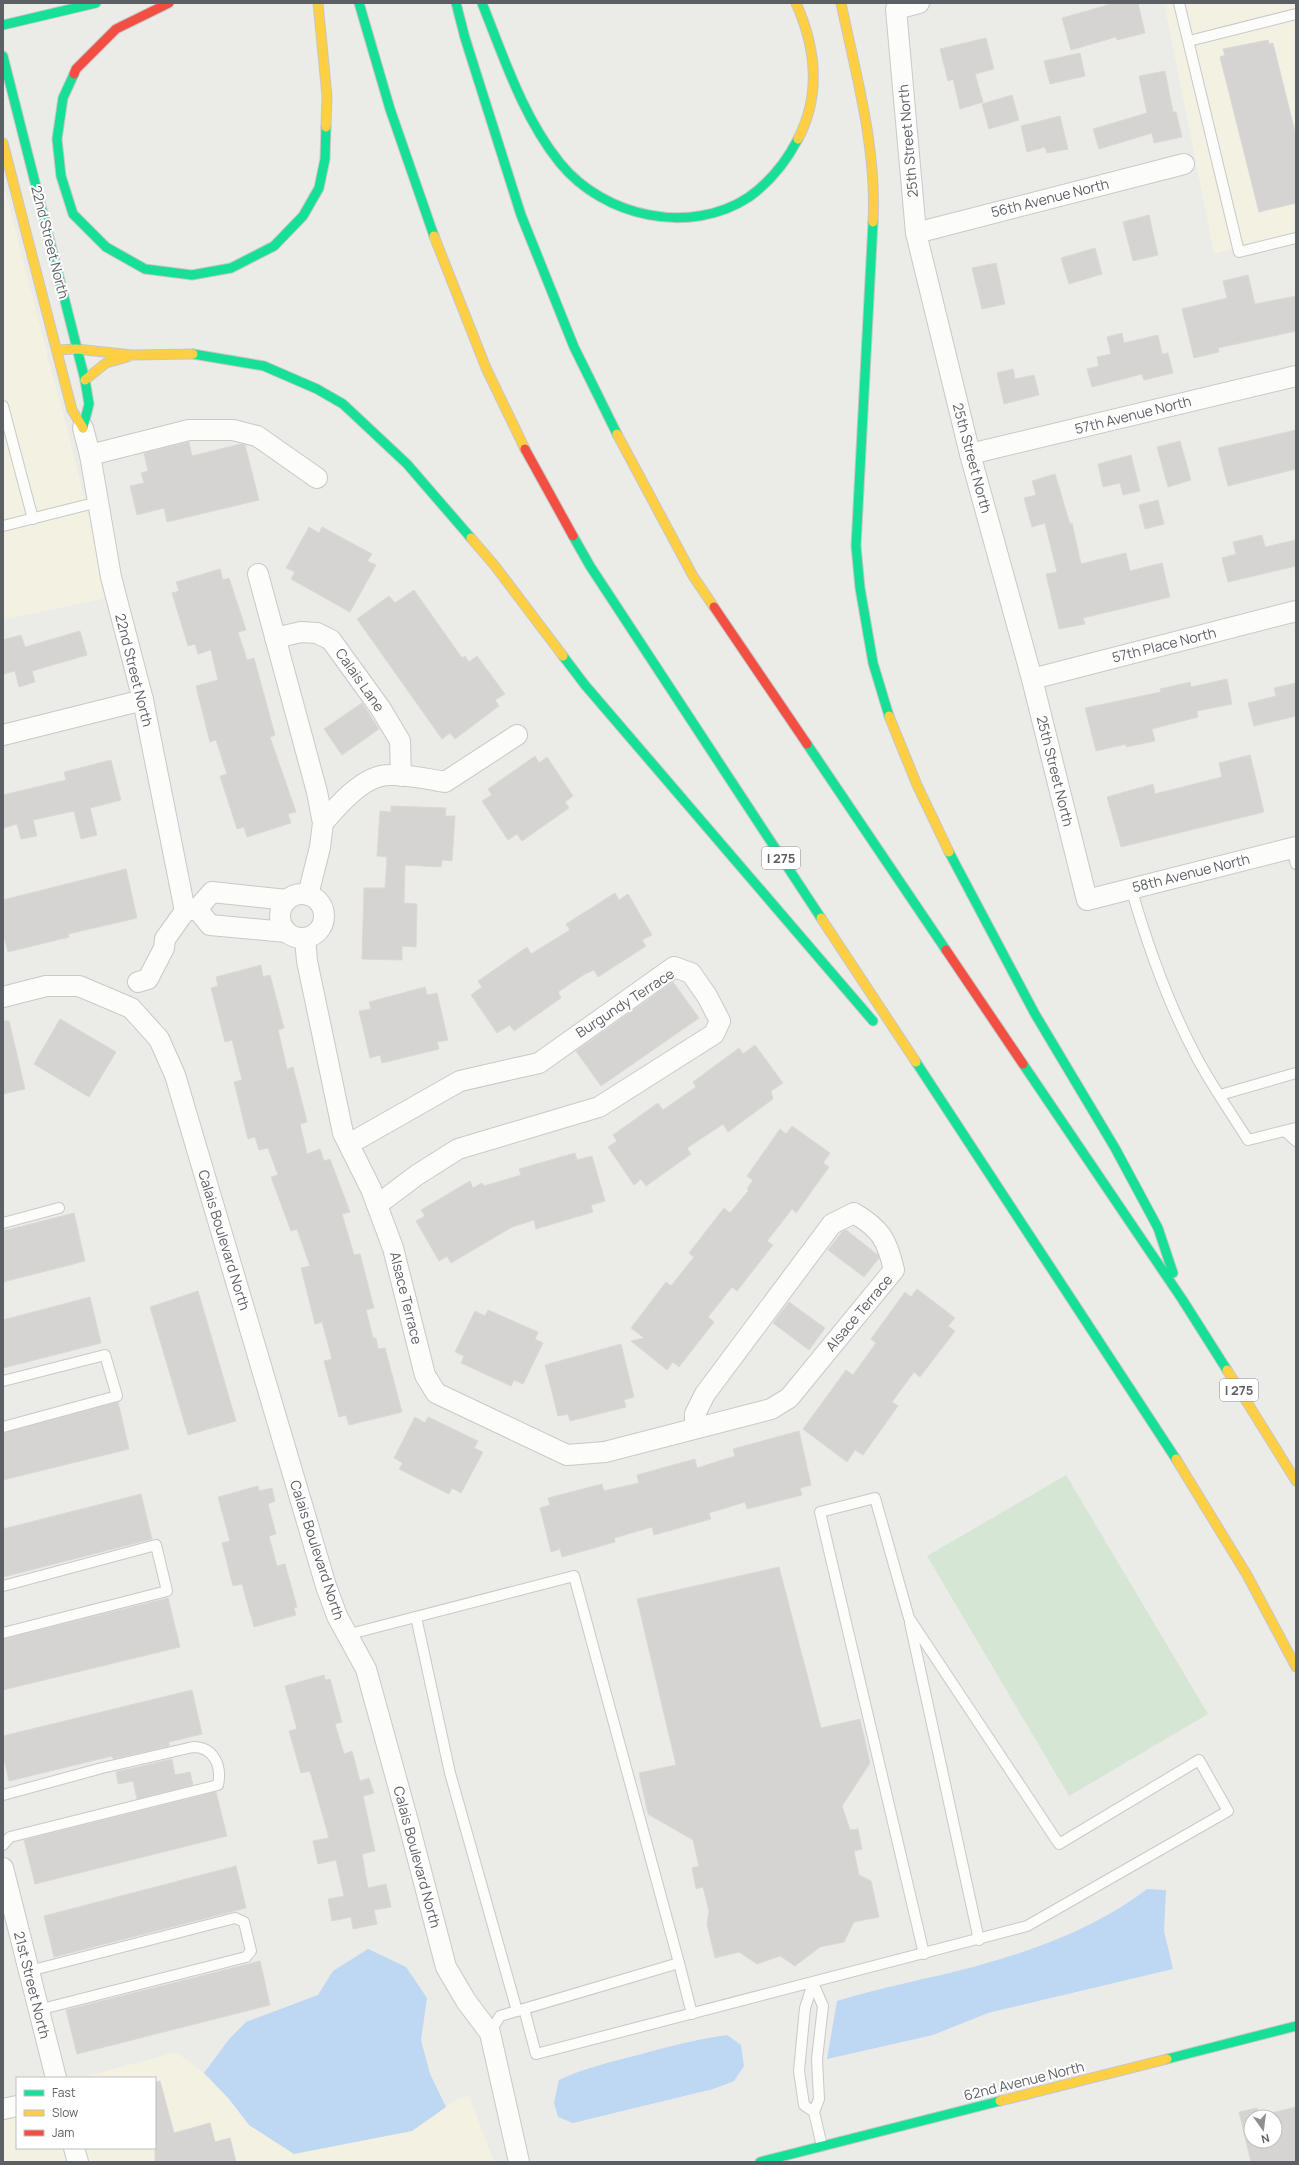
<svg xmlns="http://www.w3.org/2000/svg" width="1299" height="2165" font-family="Manrope,sans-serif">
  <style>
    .commercial { fill: #f3f1e2 }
    .green { fill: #d5e6d5 }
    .water { fill: #bed7f2 }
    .building { fill: #d5d4d2; stroke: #dad9d6; fill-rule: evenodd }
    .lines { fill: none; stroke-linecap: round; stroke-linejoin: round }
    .lane-casing { stroke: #c8c9c8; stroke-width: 12 }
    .street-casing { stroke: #c8c9c8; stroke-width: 22 }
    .fast-casing { stroke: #c6c7c7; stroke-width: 11 }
    .slow-casing { stroke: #c6c7c7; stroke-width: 11 }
    .jam-casing { stroke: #c6c7c7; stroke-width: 11 }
    .lane { stroke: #fcfcfb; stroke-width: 10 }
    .street { stroke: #fcfcfb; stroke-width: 20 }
    .fast { stroke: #16e098; stroke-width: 9 }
    .slow { stroke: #ffcf43; stroke-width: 9 }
    .jam { stroke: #f24e42; stroke-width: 9 }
    .labels { text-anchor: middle; stroke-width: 4; stroke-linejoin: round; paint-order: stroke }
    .shield { fill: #fff; stroke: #8d8f92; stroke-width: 1 }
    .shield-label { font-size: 13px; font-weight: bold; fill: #5c5f63 }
    .street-label { font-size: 14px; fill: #5c5f63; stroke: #fff }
  </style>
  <rect width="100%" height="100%" fill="#ebebe7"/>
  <!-- commercial -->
  <g class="commercial">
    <polygon points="1164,3 1296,3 1296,232 1214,254"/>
    <polygon points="3,182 47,352 48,362 49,362 64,416 93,533 106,598 3,620"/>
    <polygon points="176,2052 212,2079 229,2099 412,2131 457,2099 469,2096 494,2162 88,2162 84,2148 155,2148 155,2078 79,2078"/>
    <polygon points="17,2117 17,2148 64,2148 67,2162 3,2162 3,2120"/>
  </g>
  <!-- green -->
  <polygon class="green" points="1066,1475 1208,1714 1069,1796 927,1556"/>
  <!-- water -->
  <g class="water">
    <path d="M1147 1889 1166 1890 1164 1931 1173 1969 988 2013 933 2035 827 2059 837 2001C882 1987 928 1979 973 1967 1035 1950 1096 1928 1147 1889Z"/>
    <polygon points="368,1949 406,1967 427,1998 421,2040 430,2074 446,2107 412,2131 294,2154 249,2125 229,2099 204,2073 230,2038 246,2022 318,1995 333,1971"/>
    <path d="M727 2035 741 2045 744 2066 734 2081 713 2089 573 2123 558 2117 554 2103 559 2080C584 2068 611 2062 638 2055 667 2047 697 2039 727 2035Z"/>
  </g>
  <!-- building -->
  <g class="building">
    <polygon points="1108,3 1138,3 1145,33 1117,40 1116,37 1071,50 1062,18 1108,5"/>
    <polygon points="986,38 994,69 975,74 983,102 960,109 953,79 948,81 940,49"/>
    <polygon points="1268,40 1269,44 1273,43 1296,136 1296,203 1259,212 1220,57 1225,55 1223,49"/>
    <polygon points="1080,53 1085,76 1050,84 1044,61"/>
    <polygon points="1165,71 1173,112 1176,112 1182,137 1154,143 1152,133 1099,149 1093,129 1147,113 1139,76"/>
    <polygon points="1012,95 1019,120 989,129 982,104"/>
    <polygon points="1060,116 1068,149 1047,153 1045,147 1027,152 1021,126"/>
    <polygon points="1149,215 1158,255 1133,261 1123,222"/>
    <polygon points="1095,248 1102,274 1069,284 1061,258"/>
    <polygon points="996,263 1005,304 982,309 972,268"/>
    <polygon points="1248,275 1255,304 1296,296 1296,331 1218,348 1219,352 1194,358 1182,309 1227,298 1223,281"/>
    <polygon points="1122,333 1124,343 1158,335 1162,354 1168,353 1173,373 1144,380 1142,374 1092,387 1087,369 1099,366 1097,357 1111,354 1107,337"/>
    <polygon points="1013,369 1015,379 1034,375 1039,395 1004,404 997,373"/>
    <polygon points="1296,430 1296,469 1228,486 1218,448"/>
    <polygon points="1180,441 1191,480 1168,487 1157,447"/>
    <polygon points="189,442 192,456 241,444 245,445 259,500 167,522 164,508 137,515 130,486 144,483 141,473 148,471 144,453"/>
    <polygon points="1131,455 1140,491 1123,495 1120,483 1103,487 1098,464"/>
    <polygon points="1055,474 1070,524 1072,523 1081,564 1126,553 1130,571 1162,563 1170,597 1083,618 1085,624 1059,629 1046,574 1057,572 1045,523 1032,527 1024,498 1036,495 1032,481"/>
    <polygon points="1158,500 1164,524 1145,529 1139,505"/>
    <polygon points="309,527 319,533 322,527 372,554 367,561 376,565 350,612 291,579 295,572 286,568"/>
    <polygon points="1262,535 1265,547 1296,540 1296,566 1228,582 1222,558 1236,554 1233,542"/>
    <polygon points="220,569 223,580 229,578 246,630 238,632 247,660 254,658 275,735 270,737 296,812 288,814 291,823 247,837 244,827 237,829 220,776 227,774 216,740 210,742 196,686 218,680 211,650 198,654 195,644 188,646 172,593 179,591 176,582"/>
    <polygon points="414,590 462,658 465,656 469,662 477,656 505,694 495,700 499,706 455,739 450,733 442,739 357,619 389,596 395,603"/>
    <polygon points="80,631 87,655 32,671 35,682 19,687 15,671 3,674 3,640 21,635 25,647"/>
    <polygon points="1227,679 1232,704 1197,711 1198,717 1152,729 1155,741 1126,747 1126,744 1096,751 1085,708 1161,692 1160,689 1190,682 1191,687"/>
    <polygon points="1296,683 1296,716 1254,726 1248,703 1276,696 1274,688"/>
    <polygon points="362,703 379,729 342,755 324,729"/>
    <polygon points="1250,755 1264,812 1121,847 1107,797 1153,784 1155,794 1222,777 1219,763"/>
    <polygon points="535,756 539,763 547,757 573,796 565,802 569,808 522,841 517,834 508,840 482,801 492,795 488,789"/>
    <polygon points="111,760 121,800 90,808 97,835 81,839 74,811 33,820 37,836 21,839 17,824 3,828 3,795 66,780 64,772"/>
    <polygon points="391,806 446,808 445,816 455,816 452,861 442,860 441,867 405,865 404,903 417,904 416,947 402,946 402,960 362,959 364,888 385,888 387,857 377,856 380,811 391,812"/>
    <polygon points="126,869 137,918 68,934 69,937 8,952 3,933 3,900"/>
    <polygon points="615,893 619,900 628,894 652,935 642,940 646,946 598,977 594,970 585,974 558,992 561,998 514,1031 510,1025 497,1033 471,995 482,987 478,981 527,947 531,954 570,930 566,924"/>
    <polygon points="261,965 263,977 270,975 284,1028 278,1030 287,1069 293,1067 307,1122 300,1124 307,1154 320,1149 324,1161 330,1159 350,1212 342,1214 354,1255 360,1254 374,1308 366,1310 373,1338 376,1338 378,1349 385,1348 402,1412 349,1425 346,1415 339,1417 324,1361 332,1359 322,1322 315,1324 301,1268 310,1266 297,1229 291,1231 271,1177 278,1175 268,1148 259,1150 255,1137 248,1139 234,1082 242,1080 232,1040 225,1042 211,988 218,986 216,977"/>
    <polygon points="673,982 699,1018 601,1086 576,1051"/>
    <polygon points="425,987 427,995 437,993 448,1040 437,1042 439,1049 382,1063 380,1055 370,1058 359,1011 371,1009 369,1002"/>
    <polygon points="60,1019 116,1052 89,1097 34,1064"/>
    <polygon points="3,1021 9,1021 25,1089 3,1094"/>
    <polygon points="755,1045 783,1083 771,1091 773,1099 728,1132 723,1124 687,1148 691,1154 646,1186 641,1179 634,1185 608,1147 617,1141 613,1135 658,1103 663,1110 683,1096 696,1087 693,1082 739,1048 743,1054"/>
    <polygon points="792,1126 830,1153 823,1163 829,1167 796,1213 792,1209 767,1241 773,1245 737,1291 732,1287 708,1317 714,1322 679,1367 673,1362 667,1370 631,1341 644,1338 631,1328 666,1282 671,1286 694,1257 689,1253 724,1208 730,1213 749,1190 747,1189 753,1180 747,1176 780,1129 786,1134"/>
    <polygon points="575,1153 577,1160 592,1156 605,1201 591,1205 593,1212 536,1229 534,1220 512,1227 451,1263 447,1256 439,1261 416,1221 425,1216 421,1210 470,1181 473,1188 482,1183 484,1186 521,1175 519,1169"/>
    <polygon points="74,1213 85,1261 3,1282 3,1231"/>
    <polygon points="846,1230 878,1255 879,1258 864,1277 828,1250 842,1232"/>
    <polygon points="917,1289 955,1318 948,1326 955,1331 920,1377 914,1372 892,1402 898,1406 863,1455 855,1450 847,1462 803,1429 846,1370 853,1375 876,1343 871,1339 905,1292 911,1297"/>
    <polygon points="198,1291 236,1421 188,1435 150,1307"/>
    <polygon points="90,1297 101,1343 3,1368 3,1320"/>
    <polygon points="789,1302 825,1328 809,1350 773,1323"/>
    <polygon points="488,1310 538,1332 535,1339 543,1343 523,1384 514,1380 511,1386 461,1363 464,1356 455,1352 475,1311 485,1316"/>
    <polygon points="621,1344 634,1397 624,1400 626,1407 570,1421 568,1414 558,1416 545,1365"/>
    <polygon points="118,1402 129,1449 3,1480 3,1433"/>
    <polygon points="415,1417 425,1423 428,1417 478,1441 474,1448 483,1452 461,1493 452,1488 449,1494 399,1469 403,1463 394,1458"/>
    <polygon points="799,1431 811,1485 800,1488 802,1495 747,1509 745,1502 709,1513 711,1519 654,1535 652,1527 614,1538 615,1542 562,1557 560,1549 551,1552 540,1508 550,1505 548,1498 602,1484 604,1491 639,1483 637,1475 695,1459 697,1468 735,1456 733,1449"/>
    <polygon points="258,1486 259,1491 272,1488 275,1501 268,1504 276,1534 269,1536 277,1566 285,1564 297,1607 294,1608 296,1615 254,1627 242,1584 233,1586 222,1543 230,1541 218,1497"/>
    <polygon points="141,1494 152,1539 3,1577 3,1529"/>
    <polygon points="779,1567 821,1728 860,1719 870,1763 842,1806 850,1830 858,1829 862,1849 854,1851 859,1875 871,1881 879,1917 854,1922 844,1942 820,1947 795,1966 780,1956 757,1964 739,1952 715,1958 707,1924 709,1911 703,1887 696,1889 692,1868 699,1866 693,1840 648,1814 639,1773 676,1765 637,1599"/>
    <polygon points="168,1598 180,1647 3,1690 3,1639"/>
    <polygon points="324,1675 325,1680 330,1679 342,1722 335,1724 344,1754 352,1751 360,1781 369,1778 374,1793 363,1796 375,1851 362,1854 368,1888 386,1884 391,1907 374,1910 377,1924 353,1929 351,1917 332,1921 328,1899 344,1896 336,1860 318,1864 313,1841 329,1838 310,1771 301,1773 289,1731 297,1729 285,1686"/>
    <polygon points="192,1690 202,1734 169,1742 169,1746 113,1759 112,1756 9,1781 3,1755 3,1736"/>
    <polygon points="172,1759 175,1775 190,1772 193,1785 137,1799 133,1781 118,1784 116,1772"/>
    <polygon points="216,1792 227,1836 35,1884 24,1840"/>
    <polygon points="236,1866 246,1908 54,1957 44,1916"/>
    <polygon points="260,1961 270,2005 77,2054 66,2010"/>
    <polygon points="160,2081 174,2133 210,2123 215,2142 230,2138 236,2162 155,2162 155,2082"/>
    <path d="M1296 2107V2162H1251L1239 2112 1257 2108 1259 2116ZM1251 2117H1275V2141H1251Z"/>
  </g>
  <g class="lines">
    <defs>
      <g id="lane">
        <polyline points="1179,3 1239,252 1296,238"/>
        <polyline points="1189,41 1296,14"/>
        <polyline points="3,406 33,519"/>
        <polyline points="3,526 98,502"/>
        <polyline points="1292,848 1296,864"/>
        <path d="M1131 888C1148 947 1168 1004 1197 1058 1212 1086 1231 1113 1248 1140L1296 1128"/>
        <polyline points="1220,1095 1296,1073"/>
        <polyline points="1285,1131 1296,1141"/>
        <polyline points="3,1223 59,1208"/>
        <polyline points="3,1381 105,1355 117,1396 3,1427"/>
        <polyline points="3,1586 156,1545 167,1591 3,1633"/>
        <polyline points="416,1617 450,1773 517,2011"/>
        <polyline points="910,1623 979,1940"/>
        <polyline points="346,1635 574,1576 679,1963 500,2016 490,2033"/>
        <path d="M3 1795 102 1768 193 1747C214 1747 222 1766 218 1785L10 1837 3 1845"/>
        <polyline points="679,1963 692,2014"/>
        <polyline points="29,1971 235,1918 244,1922 251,1951 246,1957 38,2010"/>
        <polyline points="524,2009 536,2054 1027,1926 1228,1811 1199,1760 1059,1844 909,1618 875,1498 820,1512 924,1954"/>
        <polyline points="814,2112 804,2105 799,2071 805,2008 813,1983 823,2006 817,2059 819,2099 814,2112 822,2146"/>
      </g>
      <g id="street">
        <polyline points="919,3 896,9 916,233 970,454 1032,679 1087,900 1296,847"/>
        <polyline points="916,233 1184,164"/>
        <polyline points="83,428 90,455 111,577 143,700 185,911"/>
        <polyline points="970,454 1296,376"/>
        <polyline points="90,455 189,430 233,430 257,436 317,478"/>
        <polyline points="258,574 317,792 323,823 320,847 308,895"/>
        <polyline points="275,638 301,632 317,633 331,640 381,709 400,741 401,776"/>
        <polyline points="1032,679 1296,611"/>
        <polyline points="3,735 143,700"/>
        <path d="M323 823C338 805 364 775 389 775 408 774 427 779 445 782L517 735"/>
        <circle cx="302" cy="916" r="22"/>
        <polyline points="197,909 210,925 286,932"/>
        <path d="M305 938 307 961 343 1133 371 1189 393 1248 425 1375 436 1393 567 1455 605 1452 771 1409 789 1398 894 1270C887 1240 881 1229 854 1213L832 1224 705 1394 695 1414V1428"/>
        <polyline points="138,982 148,979 164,948 165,939 185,911 197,909 212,892 287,900"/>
        <polyline points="3,997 46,986 79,986 131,1008 159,1039 175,1075 326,1586 337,1616 366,1669 409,1825 446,1967 466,2001 490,2033 519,2162"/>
        <polyline points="349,1144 460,1081 539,1063 674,967 691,973 707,996 720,1021 714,1034 599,1107 458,1149 417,1175 377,1205"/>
        <polyline points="3,1868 56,2078"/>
        <polyline points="3,2109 17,2106"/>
        <polyline points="74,2148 78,2162"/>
      </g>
      <g id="fast">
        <polyline points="359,3 390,109 434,236"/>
        <polyline points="456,3 465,38 521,215 574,347 617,434"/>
        <path d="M482 3C504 58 523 117 560 163 604 217 690 236 749 197 770 182 786 162 798 139"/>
        <polyline points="3,25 96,3"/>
        <polyline points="3,56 85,380 89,404 83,428"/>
        <polyline points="74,74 63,98 57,139 61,176 73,214 106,247 145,269 192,275 231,268 274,246 303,216 319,188 325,159 326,127"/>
        <polyline points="873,222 856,546 860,588 873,663 889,716"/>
        <polyline points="193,354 264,366 317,389 343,404 407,464 471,538"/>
        <polyline points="573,536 590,566 821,918"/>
        <polyline points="563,656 585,685 873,1021"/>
        <polyline points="807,744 946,950"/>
        <polyline points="949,852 1035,1014 1115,1148 1158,1228 1173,1273"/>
        <polyline points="916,1062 1176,1459"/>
        <polyline points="1023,1064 1182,1299 1227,1370"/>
        <polyline points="1167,2059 1296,2026"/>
        <polyline points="760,2162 1000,2101"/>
      </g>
      <g id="slow">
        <polyline points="318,3 327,96 326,127"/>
        <path d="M796 3C816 48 821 95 798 139"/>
        <path d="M841 3C856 75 877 148 873 222"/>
        <polyline points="3,143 72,410 83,428"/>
        <polyline points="434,236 486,368 525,449"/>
        <polyline points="57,350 76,349 132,355 193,354"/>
        <polyline points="85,380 106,363 127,357"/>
        <polyline points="617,434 693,576 714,607"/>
        <polyline points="471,538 495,566 563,656"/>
        <polyline points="889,716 917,785 949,852"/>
        <polyline points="821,918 916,1062"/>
        <polyline points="1227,1370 1296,1481"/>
        <polyline points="1176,1459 1247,1575 1296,1667"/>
        <polyline points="1000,2101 1167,2059"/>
      </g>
      <g id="jam">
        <polyline points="74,74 76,69 116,29 169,3"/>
        <polyline points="525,449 573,536"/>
        <polyline points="714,607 807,744"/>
        <polyline points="946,950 1023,1064"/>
      </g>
    </defs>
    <!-- lane casing -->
    <use href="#lane" class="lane-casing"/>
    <!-- street casing -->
    <use href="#street" class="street-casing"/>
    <!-- fast casing -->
    <use href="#fast" class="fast-casing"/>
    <!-- slow casing -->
    <use href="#slow" class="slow-casing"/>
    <!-- jam casing -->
    <use href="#jam" class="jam-casing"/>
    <!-- lane -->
    <use href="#lane" class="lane"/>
    <!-- street -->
    <use href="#street" class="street"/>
    <!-- fast -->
    <use href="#fast" class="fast"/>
    <!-- slow -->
    <use href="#slow" class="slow"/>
    <!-- jam -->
    <use href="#jam" class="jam"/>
  </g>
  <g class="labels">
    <!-- shield labels -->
    <g class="shield">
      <rect x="762" y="847" width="38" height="22" rx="3"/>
      <rect x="1220" y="1379" width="38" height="22" rx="3"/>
    </g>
    <g class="shield-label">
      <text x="781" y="863">I 275</text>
      <text x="1239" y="1395">I 275</text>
    </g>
    <!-- street labels -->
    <g class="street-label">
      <text transform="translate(908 141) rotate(-95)" y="5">25th Street North</text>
      <text transform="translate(1050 198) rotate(-14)" y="5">56th Avenue North</text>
      <text transform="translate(50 242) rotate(76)" y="5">22nd Street North</text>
      <text transform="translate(1133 415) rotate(-14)" y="5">57th Avenue North</text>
      <text transform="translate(972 458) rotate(75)" y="5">25th Street North</text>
      <text transform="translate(1164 645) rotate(-14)" y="5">57th Place North</text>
      <text transform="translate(134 670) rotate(76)" y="5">22nd Street North</text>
      <text transform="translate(360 680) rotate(55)" y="5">Calais Lane</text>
      <text transform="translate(1055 771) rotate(76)" y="5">25th Street North</text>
      <text transform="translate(1191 873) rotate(-14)" y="5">58th Avenue North</text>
      <text transform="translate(625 1003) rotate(-33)" y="5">Burgundy Terrace</text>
      <text transform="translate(224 1240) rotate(73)" y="5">Calais Boulevard North</text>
      <text transform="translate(406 1298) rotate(76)" y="5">Alsace Terrace</text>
      <text transform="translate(859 1313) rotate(-50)" y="5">Alsace Terrace</text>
      <text transform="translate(317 1550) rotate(72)" y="5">Calais Boulevard North</text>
      <text transform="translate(417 1857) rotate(75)" y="5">Calais Boulevard North</text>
      <text transform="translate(32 1985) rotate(76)" y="5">21st Street North</text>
      <text transform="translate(1024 2081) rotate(-14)" y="5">62nd Avenue North</text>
    </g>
  </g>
  <!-- border -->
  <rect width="1299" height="2165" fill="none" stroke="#5c5f63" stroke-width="8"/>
  <!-- legend -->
  <rect x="16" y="2077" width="140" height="72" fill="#ffffff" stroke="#bebfc1"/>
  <rect x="24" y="2090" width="20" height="6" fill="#16e098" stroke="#bebfc1"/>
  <text x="52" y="2097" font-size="12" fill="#5c5f63">Fast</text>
  <rect x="24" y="2110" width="20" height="6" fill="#ffcf43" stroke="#bebfc1"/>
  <text x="52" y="2117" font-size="12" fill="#5c5f63">Slow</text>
  <rect x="24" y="2130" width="20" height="6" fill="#f24e42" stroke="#bebfc1"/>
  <text x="52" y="2137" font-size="12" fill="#5c5f63">Jam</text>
  <!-- north arrow -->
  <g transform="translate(1263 2129) rotate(166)"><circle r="19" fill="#ffffff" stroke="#bebfc1"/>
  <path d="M0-3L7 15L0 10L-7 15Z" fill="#8e9091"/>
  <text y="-6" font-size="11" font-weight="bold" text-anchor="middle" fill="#5c5f63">N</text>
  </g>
</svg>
